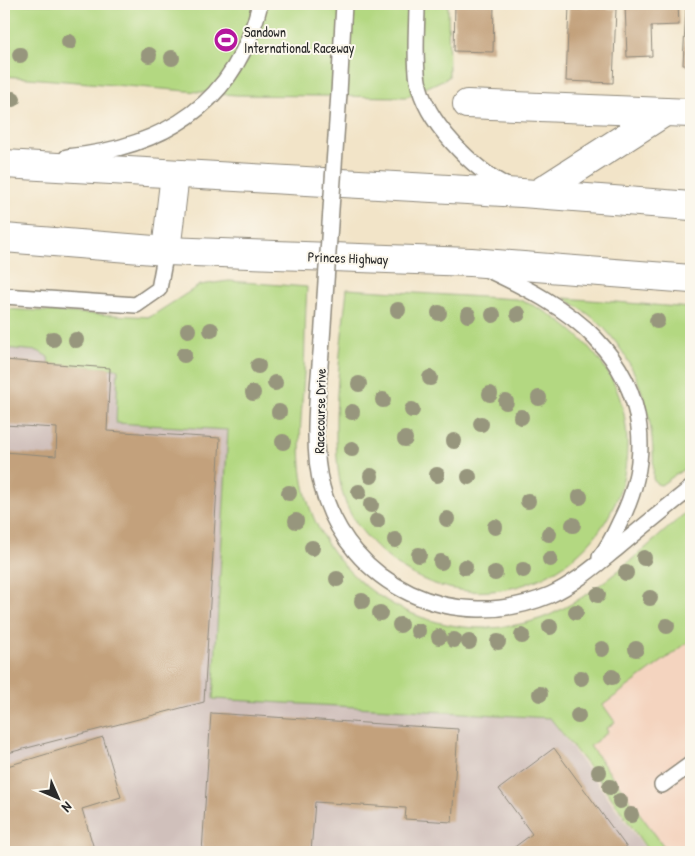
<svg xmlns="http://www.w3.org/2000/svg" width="695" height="856" font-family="'Patrick Hand',sans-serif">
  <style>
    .built { fill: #f4d4bf }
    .industrial { fill: #d0c0bb }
    .green { fill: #b3d881; stroke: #6f8256 }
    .building { fill: #c3a17c }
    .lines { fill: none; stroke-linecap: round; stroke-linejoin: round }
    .service-casing { stroke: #8e887a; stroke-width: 18 }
    .minor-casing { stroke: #8e887a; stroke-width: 30 }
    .trunk-casing { stroke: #8e887a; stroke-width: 30 }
    .service { stroke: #fff; stroke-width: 15 }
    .minor { stroke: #fff; stroke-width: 28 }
    .trunk { stroke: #fff; stroke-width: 28 }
    .service-bridge-casing { stroke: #8e887a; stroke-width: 18; stroke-linecap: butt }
    .service-bridge { stroke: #fff; stroke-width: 15 }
    .tree { fill: #97967d }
    .labels { text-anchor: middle; stroke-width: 4; stroke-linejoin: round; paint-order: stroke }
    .poi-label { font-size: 14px; fill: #2b2b2b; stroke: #fbf7ec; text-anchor: start }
    .street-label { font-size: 14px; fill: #2b2b2b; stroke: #fbf7ec }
  </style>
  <rect width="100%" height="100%" fill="#fbf7ec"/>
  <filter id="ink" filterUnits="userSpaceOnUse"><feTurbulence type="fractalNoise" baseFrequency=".02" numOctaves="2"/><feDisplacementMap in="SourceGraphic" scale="10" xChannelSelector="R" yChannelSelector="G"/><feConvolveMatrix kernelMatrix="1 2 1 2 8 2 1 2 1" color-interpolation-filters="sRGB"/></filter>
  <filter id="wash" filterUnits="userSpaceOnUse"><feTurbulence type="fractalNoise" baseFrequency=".0096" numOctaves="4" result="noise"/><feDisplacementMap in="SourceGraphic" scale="20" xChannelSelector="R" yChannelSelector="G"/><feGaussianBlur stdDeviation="1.12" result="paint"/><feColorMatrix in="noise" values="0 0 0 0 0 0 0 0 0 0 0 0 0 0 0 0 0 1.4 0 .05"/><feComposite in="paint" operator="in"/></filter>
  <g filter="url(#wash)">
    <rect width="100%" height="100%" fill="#f2e4c8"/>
    <!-- built -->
    <polygon class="built" points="691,632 691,852 651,852 584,741 609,692"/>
    <!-- industrial -->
    <polygon class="industrial" points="4,309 144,317 157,315 240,418 221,691 550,718 648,852 4,852"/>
    <!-- green -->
    <g class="green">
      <polygon points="4,4 448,4 449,77 406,97 236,95 4,76"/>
      <path d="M229 281 307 287C305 316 305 345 304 374 302 412 296 453 305 491 329 593 444 653 542 618 592 600 650 543 691 508V640L603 705 615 722 606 729 608 732 590 746 668 852H649L599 780 550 718 213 699 228 430 116 423 118 369 49 364 48 357 38 351 4 348V309L150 317 200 285Z"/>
      <path d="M347 289 516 299C553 310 587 340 607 371 621 392 627 420 627 445 627 560 498 631 402 568 380 553 356 529 346 504 326 453 341 345 347 289Z"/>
      <path d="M564 298 691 308V464L661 485 657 484 653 479C656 424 642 369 604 328 593 316 578 307 564 298Z"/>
    </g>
    <g id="blocks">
      <!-- building -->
      <g class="building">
        <polygon points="455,4 494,4 493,52 454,51"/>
        <polygon points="625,4 678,4 679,25 651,26 652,56 627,57"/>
        <polygon points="569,6 616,9 613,83 566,81"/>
        <polygon points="686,6 691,6 691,66 683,65"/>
        <polygon points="4,360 110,368 107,431 220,438 204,702 4,754 4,452 56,456 57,428 4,425"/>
        <polygon points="211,713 458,729 452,822 405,819 406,808 315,802 311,852 202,852"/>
        <polygon points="103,737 121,797 82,809 95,852 4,852 4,767"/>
        <polygon points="554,748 630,852 508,852 532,834 499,789"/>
      </g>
    </g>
  </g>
  <g filter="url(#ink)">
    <use href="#blocks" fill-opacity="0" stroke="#8e887a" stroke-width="1"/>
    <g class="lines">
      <defs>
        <g id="service">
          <path d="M417 4C417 29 414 56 418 81 425 121 473 170 509 187"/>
          <polyline points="339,93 344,4"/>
          <path d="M67 157C166 147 236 103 260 4"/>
          <path d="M486 269C523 286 567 308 595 338 646 391 653 459 619 524 614 535 608 547 600 557"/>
          <polyline points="4,296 136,305 159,289 166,251"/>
          <path d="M322 340C319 383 310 445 322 487 349 587 455 635 550 595 573 585 595 566 615 550 640 529 666 508 691 488"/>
          <polyline points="662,785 691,764"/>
        </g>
        <g id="minor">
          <polyline points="467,104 691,113"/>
          <polyline points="537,194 665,112"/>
        </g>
        <g id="trunk">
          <polyline points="4,164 522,193 691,206"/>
          <polyline points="4,238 166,251 471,262 691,279"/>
          <polyline points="166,251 175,174"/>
        </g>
      </defs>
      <!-- service casing -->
      <use href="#service" class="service-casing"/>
      <!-- minor casing -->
      <use href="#minor" class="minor-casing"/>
      <!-- trunk casing -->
      <use href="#trunk" class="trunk-casing"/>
      <!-- service -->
      <use href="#service" class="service"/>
      <!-- minor -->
      <use href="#minor" class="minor"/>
      <!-- trunk -->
      <use href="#trunk" class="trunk"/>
      <defs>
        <polyline id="service-bridge" points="322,340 339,93"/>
      </defs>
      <!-- service-bridge casing -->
      <use href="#service-bridge" class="service-bridge-casing"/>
      <!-- service-bridge -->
      <use href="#service-bridge" class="service-bridge"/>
    </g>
    <!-- trees -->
    <g class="tree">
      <circle cx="69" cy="42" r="8"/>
      <circle cx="20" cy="55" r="8"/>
      <circle cx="149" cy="55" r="8"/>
      <circle cx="172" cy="58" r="8"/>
      <circle cx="13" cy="99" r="8"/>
      <circle cx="398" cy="310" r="8"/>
      <circle cx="439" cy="313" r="8"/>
      <circle cx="518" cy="314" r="8"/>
      <circle cx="468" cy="315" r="8"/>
      <circle cx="493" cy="315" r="8"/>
      <circle cx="657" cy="321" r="8"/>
      <circle cx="188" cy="330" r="8"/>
      <circle cx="211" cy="330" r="8"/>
      <circle cx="53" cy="339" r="8"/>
      <circle cx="76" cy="340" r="8"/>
      <circle cx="184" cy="355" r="8"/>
      <circle cx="258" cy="366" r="8"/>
      <circle cx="430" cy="378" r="8"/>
      <circle cx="275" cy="383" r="8"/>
      <circle cx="359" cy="384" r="8"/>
      <circle cx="253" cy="393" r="8"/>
      <circle cx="490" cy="394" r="8"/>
      <circle cx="539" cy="398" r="8"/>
      <circle cx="383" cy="400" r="8"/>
      <circle cx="506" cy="402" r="8"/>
      <circle cx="412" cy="410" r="8"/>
      <circle cx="279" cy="412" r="8"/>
      <circle cx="352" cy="412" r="8"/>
      <circle cx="521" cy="417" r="8"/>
      <circle cx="481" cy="424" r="8"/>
      <circle cx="405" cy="439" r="8"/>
      <circle cx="454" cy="441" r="8"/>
      <circle cx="283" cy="442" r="8"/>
      <circle cx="352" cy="449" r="8"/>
      <circle cx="437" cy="475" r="8"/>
      <circle cx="371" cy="476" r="8"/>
      <circle cx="469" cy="477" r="8"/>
      <circle cx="359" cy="492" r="8"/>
      <circle cx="289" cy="493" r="8"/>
      <circle cx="580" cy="497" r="8"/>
      <circle cx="528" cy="501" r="8"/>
      <circle cx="371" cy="505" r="8"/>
      <circle cx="447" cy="519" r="8"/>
      <circle cx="296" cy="521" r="8"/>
      <circle cx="377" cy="521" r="8"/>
      <circle cx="573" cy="525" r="8"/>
      <circle cx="495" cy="527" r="8"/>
      <circle cx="549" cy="534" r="8"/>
      <circle cx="395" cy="540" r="8"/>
      <circle cx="312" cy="548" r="8"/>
      <circle cx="419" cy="555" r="8"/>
      <circle cx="644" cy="558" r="8"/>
      <circle cx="550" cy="559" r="8"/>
      <circle cx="441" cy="562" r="8"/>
      <circle cx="465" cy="567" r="8"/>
      <circle cx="523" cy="570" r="8"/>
      <circle cx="495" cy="573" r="8"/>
      <circle cx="626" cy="573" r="8"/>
      <circle cx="337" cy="579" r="8"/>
      <circle cx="598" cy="595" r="8"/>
      <circle cx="650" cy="598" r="8"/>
      <circle cx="362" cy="601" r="8"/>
      <circle cx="576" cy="612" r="8"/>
      <circle cx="380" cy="613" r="8"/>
      <circle cx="400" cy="625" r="8"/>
      <circle cx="667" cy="626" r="8"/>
      <circle cx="550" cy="627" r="8"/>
      <circle cx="418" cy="631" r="8"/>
      <circle cx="522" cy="636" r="8"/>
      <circle cx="439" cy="637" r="8"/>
      <circle cx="454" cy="640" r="8"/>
      <circle cx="469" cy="642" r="8"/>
      <circle cx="498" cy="642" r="8"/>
      <circle cx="602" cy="649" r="8"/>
      <circle cx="636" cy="649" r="8"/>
      <circle cx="612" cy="677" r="8"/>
      <circle cx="581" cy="678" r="8"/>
      <circle cx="540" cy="694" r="8"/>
      <circle cx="578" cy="716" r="8"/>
      <circle cx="599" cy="772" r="8"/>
      <circle cx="610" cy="787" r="8"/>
      <circle cx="620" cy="801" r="8"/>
      <circle cx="631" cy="815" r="8"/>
    </g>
  </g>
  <!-- icons -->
  <defs>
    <symbol id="stadium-disc" viewBox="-11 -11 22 22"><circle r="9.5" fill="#b5179e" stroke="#fbf7ec"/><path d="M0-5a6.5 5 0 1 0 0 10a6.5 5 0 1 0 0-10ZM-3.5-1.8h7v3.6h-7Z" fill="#fff"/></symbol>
  </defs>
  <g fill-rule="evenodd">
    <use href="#stadium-disc" x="212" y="26" width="28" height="28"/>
  </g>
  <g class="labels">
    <!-- poi labels -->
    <g class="poi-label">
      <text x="244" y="37">Sandown<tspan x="244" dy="16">International Raceway</tspan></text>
    </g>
    <!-- street labels -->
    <g class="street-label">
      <text transform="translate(348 258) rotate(2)" y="5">Princes Highway</text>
      <text transform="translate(320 411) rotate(-89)" y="5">Racecourse Drive</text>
    </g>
  </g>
  <!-- margin -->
  <rect width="695" height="856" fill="none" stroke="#fbf7ec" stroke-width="20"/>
  <!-- north arrow -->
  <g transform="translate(58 798) rotate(135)" stroke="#fbf7ec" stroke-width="4" paint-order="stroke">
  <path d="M0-4L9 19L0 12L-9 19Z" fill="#2b2b2b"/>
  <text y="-8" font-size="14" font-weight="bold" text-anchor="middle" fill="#2b2b2b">N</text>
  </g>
</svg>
